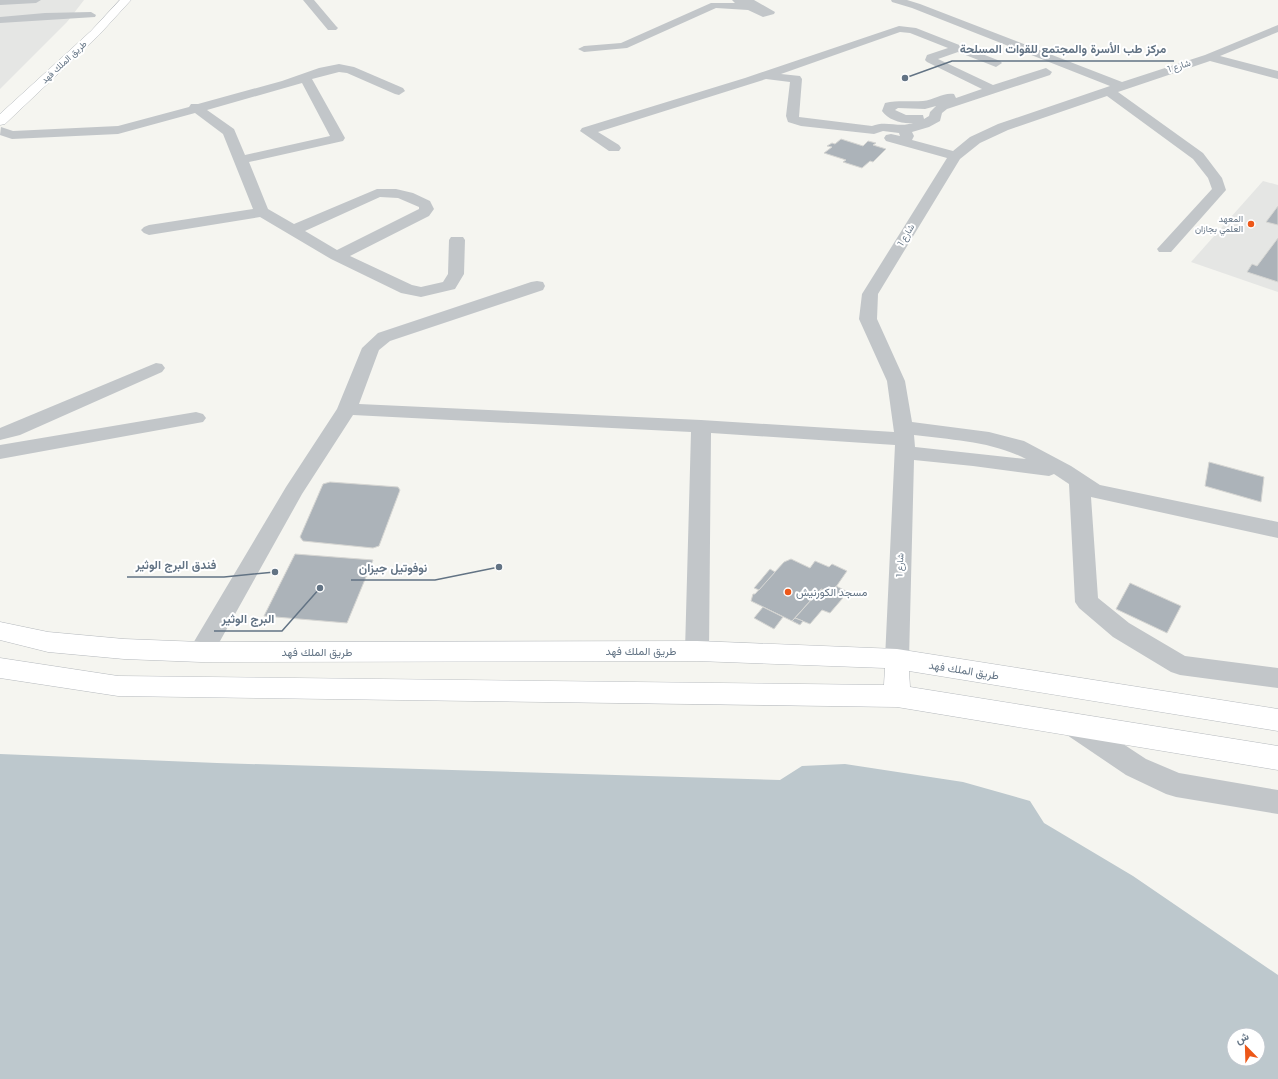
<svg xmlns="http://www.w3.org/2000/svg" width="1278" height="1079" font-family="Montserrat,Vazirmatn,sans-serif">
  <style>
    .built { fill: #e5e6e4 }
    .water { fill: #bdc8cd; fill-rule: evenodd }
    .building { fill: #acb3b9; stroke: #d6d6d3 }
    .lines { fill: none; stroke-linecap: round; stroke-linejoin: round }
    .major-casing { stroke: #b5b9bd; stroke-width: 1 }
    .minor { fill: #c2c6c9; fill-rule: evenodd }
    .major { fill: #fff; fill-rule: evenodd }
    .poi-dot { fill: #ed5718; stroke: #fff; stroke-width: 1.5 }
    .labels { text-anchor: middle; stroke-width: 4; stroke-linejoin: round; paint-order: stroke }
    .far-street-label { font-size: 9px; fill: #627384; stroke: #fff }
    .far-poi-label { font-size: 9px; fill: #627384; stroke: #fff; text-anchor: end }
    .poi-label { font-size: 11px; fill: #627384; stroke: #fff; text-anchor: start }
    .street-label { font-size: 11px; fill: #627384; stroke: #fff }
    .leader { fill: none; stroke: #627384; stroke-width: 1.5 }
    .callout-dot { fill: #627384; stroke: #fff; stroke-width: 1.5 }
    .callout-label { font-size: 12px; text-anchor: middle; font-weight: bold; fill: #627384; stroke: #fff; stroke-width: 4; stroke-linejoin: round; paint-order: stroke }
  </style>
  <rect width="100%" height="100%" fill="#f5f5f0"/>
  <!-- built -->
  <g class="built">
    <polygon points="0,0 84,0 67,22 0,89"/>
    <polygon points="1263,181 1278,185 1278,292 1191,262"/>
  </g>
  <!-- water -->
  <path class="water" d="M0 754 217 763 780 780 802 766 845 764 963 782 1030 801 1044 823 1133 876 1278 975V1079H0ZM1234 1035H1258V1059H1234Z"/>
  <!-- building -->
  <g class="building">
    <polygon points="841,139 863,146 868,141 876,143 873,145 886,149 873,162 870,161 862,168 843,162 846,160 824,153 832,147 827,146 832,143 835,144"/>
    <polygon points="1278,206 1278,225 1266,222"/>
    <polygon points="1278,238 1278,282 1247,272 1252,264 1257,266"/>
    <polygon points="1209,462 1264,477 1261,502 1205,486"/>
    <polygon points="330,482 398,487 400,490 379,546 373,548 303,541 300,537 323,484"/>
    <polygon points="295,554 373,560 347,623 264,616"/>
    <polygon points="791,559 810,568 815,561 829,567 832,564 847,571 831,594 821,589 792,621 751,601 753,594 755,594 784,562"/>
    <polygon points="770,569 775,572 759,590 754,588"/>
    <polygon points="1130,583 1181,606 1167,633 1116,609"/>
    <polygon points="836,586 848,592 830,613 822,610 810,624 795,618 821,589 831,594"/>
    <polygon points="763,607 783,617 774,629 754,618"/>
    <polygon points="795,618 803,621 800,625 792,621"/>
  </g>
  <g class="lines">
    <defs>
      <g id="major">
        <polygon points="120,0 131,0 99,35 5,124 0,125 0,114 91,31"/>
        <polygon points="0,622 48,632 124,639 201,642 697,641 897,649 1278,709 1278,731 909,671 910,687 1278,746 1278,770 897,707 118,696 0,678 0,658 118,676 884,685 885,668 697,661 201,662 124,659 48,652 0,640"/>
      </g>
    </defs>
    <!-- major casing -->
    <use href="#major" class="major-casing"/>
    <!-- minor -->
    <g class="minor">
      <polygon points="0,0 41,0 36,3 0,5"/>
      <polygon points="303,0 314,0 336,26 338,28 336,30 328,30"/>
      <polygon points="732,0 754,0 775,12 774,14 763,17 748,10 716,8 627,48 584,52 578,49 584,46 621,43 711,3 735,3"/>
      <path d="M891 0H907L920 4 1122 82 1205 55 1278 25V32L1220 56 1278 71V79L1210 61 1118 92 1203 153 1222 178 1226 190 1171 252H1159L1157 249 1212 189 1208 178 1193 159 1107 96 1008 130 980 143 960 159 878 294 877 319 905 381 912 422 989 432 1024 441 1071 466 1100 485 1278 522V538L1091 497 1098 598 1129 623 1185 656 1278 668V688L1180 675 1171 672 1113 637 1079 608 1075 602 1069 484 1054 474 1049 476 973 466 914 460 909 659 906 666 897 669 888 666 885 659 895 445 711 433 709 651 706 658 697 661 688 658 685 651 691 432 353 415 302 494 210 659 201 662 192 659 189 652 192 645 286 487 337 409 362 348 378 333 531 282 537 281 543 282 545 286 543 290 390 341 379 350 359 404 701 420 894 432 887 381 859 319 862 294 947 158 886 141 884 138 886 135 891 134 900 136 899 133 883 131 874 134 801 126 788 122 786 116 790 82 766 79 598 132 619 145 621 148 619 151H609L580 131 582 128 745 78 899 26 916 28 1000 61 1002 63 996 67 958 52 938 59 993 85 1046 68 1052 72 1050 75 947 109 942 113 940 121 929 127 912 132 914 136 912 140 953 151 970 137 998 124 1110 86 912 8 892 2ZM900 32 910 33 948 48 927 55 925 60 927 62 982 89 956 98 954 94C944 92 934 100 923 101 910 102 898 100 885 103L882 111C888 120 902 124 913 123 899 128 886 120 872 126L799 117 802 79 800 76 781 74ZM936 106 930 112 929 116 924 119 923 115H906L895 110 898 108 925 109ZM914 435C952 440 991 441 1026 459L915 447Z"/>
      <polygon points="91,12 96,15 95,17 0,23 0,17 45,13"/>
      <path d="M339 64 354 67 403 88 405 91 399 95 395 94 347 73 339 72 312 79 345 138 343 141 249 162 268 209 294 224 377 189H396L413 193 430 201 434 209 429 216 350 256 412 285 421 287 443 282 448 274 449 240 451 237H463L465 240 464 274 455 289 421 297 401 293 331 259 260 217 149 235 144 233 141 230 144 227 149 225 253 209 223 134 195 113 118 134 12 139 0 135 1 127 13 131 118 126 189 107 191 104H198L282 81 319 68ZM302 83 330 136 245 155 234 129 207 110ZM380 197 398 198 419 207V209L337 250 305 231Z"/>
      <polygon points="156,363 162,364 165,368 162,372 20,435 0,440 0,428"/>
      <polygon points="196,412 203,414 206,418 203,422 0,459 0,445"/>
      <polygon points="1073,714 1082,717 1146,759 1179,773 1278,790 1278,814 1176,797 1166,794 1126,775 1064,733 1060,725 1064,717"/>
    </g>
    <!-- major -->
    <use href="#major" class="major"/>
  </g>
  <!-- markers -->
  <g class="poi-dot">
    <circle cx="1251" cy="224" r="4"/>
    <circle cx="788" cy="592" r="4"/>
  </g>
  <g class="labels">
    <!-- far-street labels -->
    <g class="far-street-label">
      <text transform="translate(64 62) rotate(-43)" y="3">طريق الملك فهد</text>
      <text transform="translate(1179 66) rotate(-18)" y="3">شارع 1</text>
      <text transform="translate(906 235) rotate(-59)" y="3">شارع 1</text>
      <text transform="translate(900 565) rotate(-88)" y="3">شارع 1</text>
    </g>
    <!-- far-poi labels -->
    <g class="far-poi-label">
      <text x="1243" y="222">المعهد<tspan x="1243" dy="10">العلمي بجازان</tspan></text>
    </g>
    <!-- poi labels -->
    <g class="poi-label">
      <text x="796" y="596">مسجد الكورنيش</text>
    </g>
    <!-- street labels -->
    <g class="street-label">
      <text x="641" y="655">طريق الملك فهد</text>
      <text x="317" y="656">طريق الملك فهد</text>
      <text transform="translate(964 670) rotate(9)" y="4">طريق الملك فهد</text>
    </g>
  </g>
  <!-- callouts -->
  <path class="leader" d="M905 78L952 61H1174M275 572L224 577H127M499 567L435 580H351M320 588L282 631H214"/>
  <g class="callout-dot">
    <circle cx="905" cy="78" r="4"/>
    <circle cx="275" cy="572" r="4"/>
    <circle cx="499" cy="567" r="4"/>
    <circle cx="320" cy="588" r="4"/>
  </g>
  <g class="callout-label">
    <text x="1063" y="53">مركز طب الأسرة والمجتمع للقوات المسلحة</text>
    <text x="176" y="569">فندق البرج الوثير</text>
    <text x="393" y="572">نوفوتيل جيزان</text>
    <text x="248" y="623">البرج الوثير</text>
  </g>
  <!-- north arrow -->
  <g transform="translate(1246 1047) rotate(337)"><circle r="19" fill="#ffffff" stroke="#c0c7ce"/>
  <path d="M0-3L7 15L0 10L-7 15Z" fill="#ed5718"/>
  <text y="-6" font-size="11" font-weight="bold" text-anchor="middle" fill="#627384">ش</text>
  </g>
</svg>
